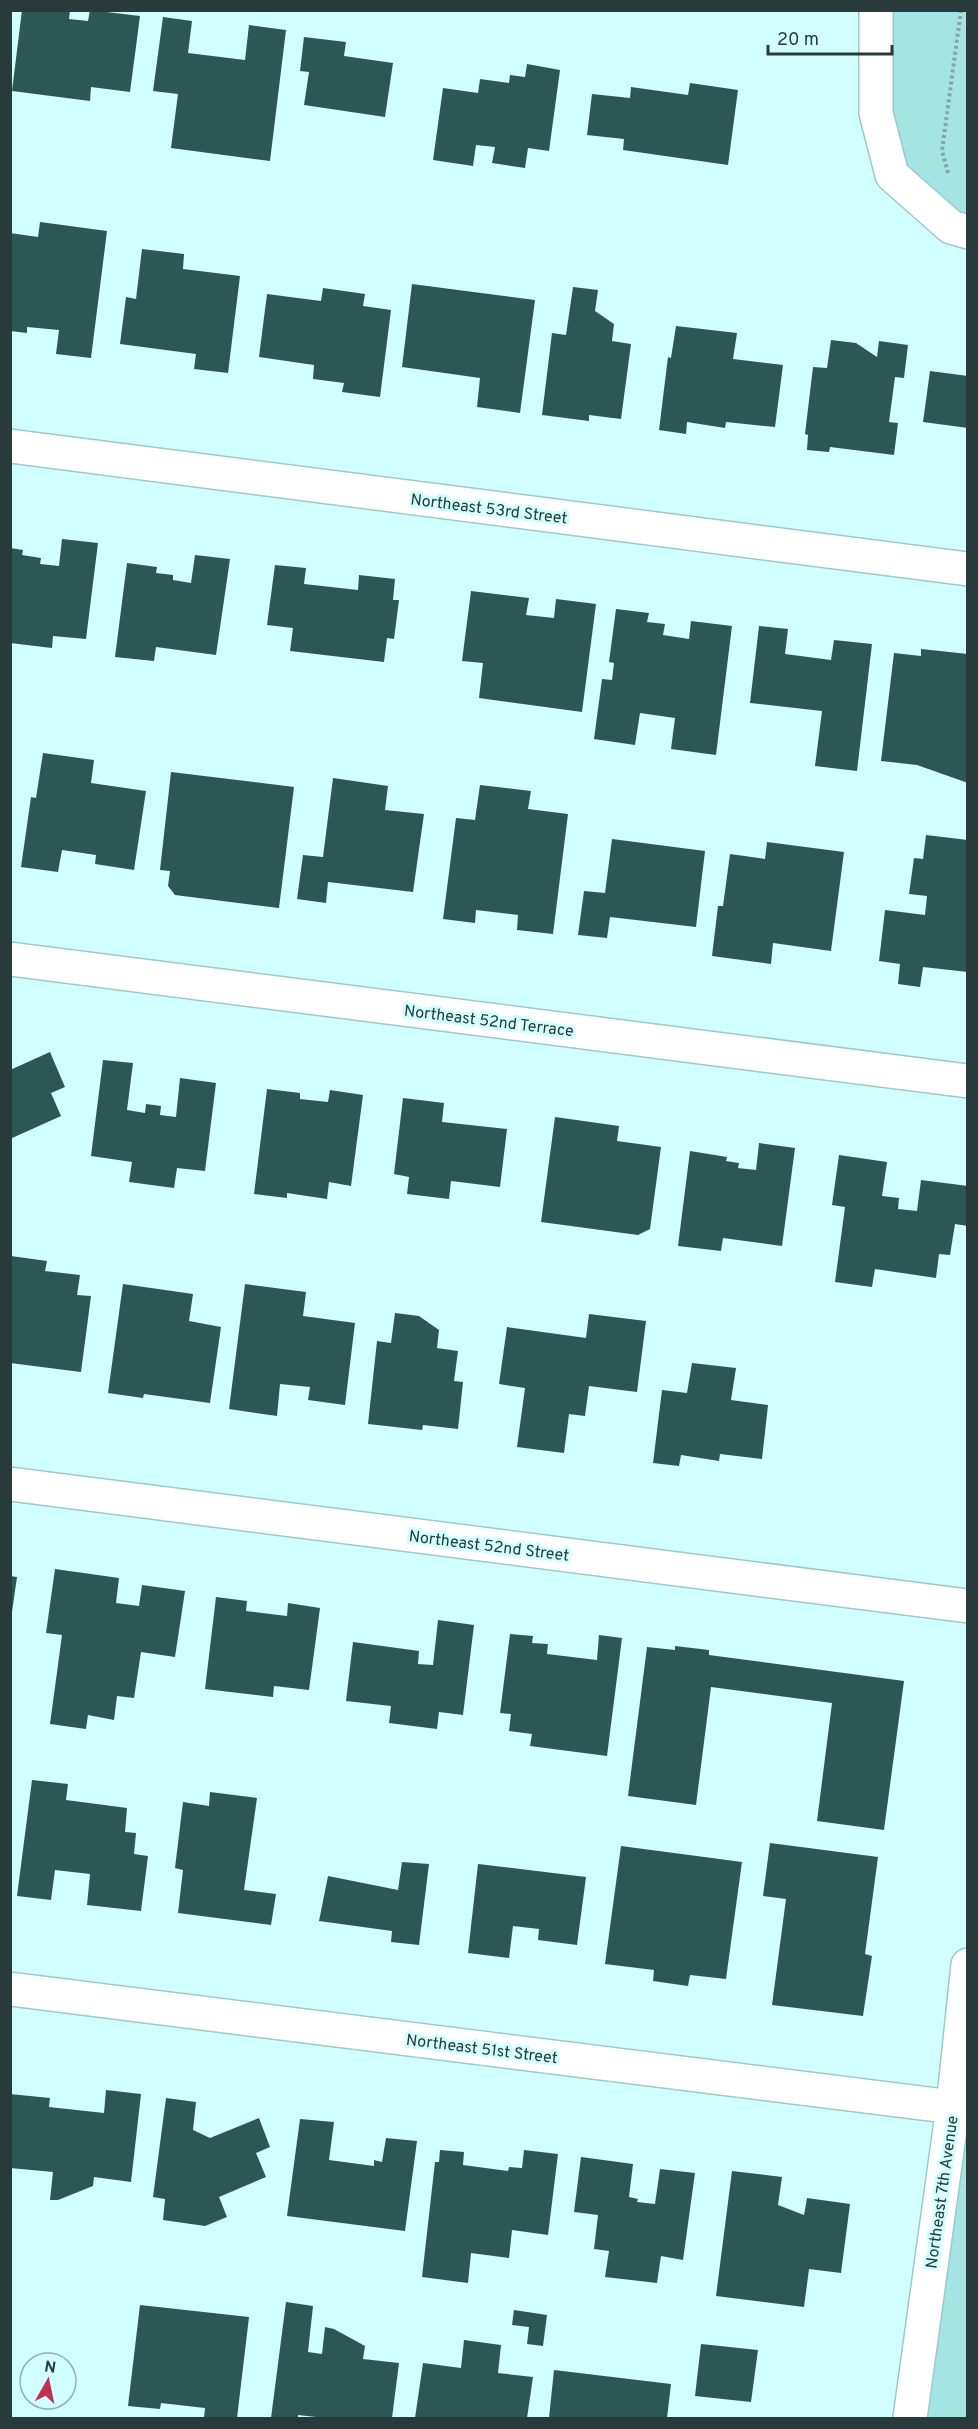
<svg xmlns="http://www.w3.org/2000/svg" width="978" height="2429" font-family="Overpass,sans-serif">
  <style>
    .green { fill: #a4e4e2 }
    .building { fill: #2d5755 }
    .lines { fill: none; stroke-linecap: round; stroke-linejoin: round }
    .street-casing { stroke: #9dcac8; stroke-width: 36 }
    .path { stroke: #85a6a5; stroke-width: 4; stroke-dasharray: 3 3; stroke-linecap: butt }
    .street { stroke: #fff; stroke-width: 33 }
    .labels { text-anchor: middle; stroke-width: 6; stroke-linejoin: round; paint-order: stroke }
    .street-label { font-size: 16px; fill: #283a3a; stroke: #d1fffd }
  </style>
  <rect width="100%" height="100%" fill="#d1fffd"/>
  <!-- green -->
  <g class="green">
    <polygon points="876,11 967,11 967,232 892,175"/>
    <polygon points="967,1965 967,2418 911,2418"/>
  </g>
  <!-- building -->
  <g class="building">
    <polygon points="22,10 70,10 69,19 88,21 90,10 140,16 130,92 91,87 90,101 12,91"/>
    <polygon points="163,17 192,21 188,53 245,60 249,25 286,30 270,161 171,148 178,94 153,91"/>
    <polygon points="304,37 346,42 344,56 393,63 385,117 304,105 309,72 300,71"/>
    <polygon points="527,64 560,70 549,151 528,148 525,168 492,163 495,147 476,145 473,166 433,160 443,88 478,93 480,79 509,83 510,75 525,77"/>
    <polygon points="690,83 738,90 728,165 623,150 624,139 587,135 592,94 630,98 631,87 688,95"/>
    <polygon points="40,222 107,231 91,358 56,354 59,330 27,327 27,333 10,331 10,233 38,237"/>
    <polygon points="142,249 184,254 183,269 240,276 228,373 194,369 196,354 120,344 126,297 136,299"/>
    <polygon points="412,284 535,300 520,413 477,407 480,378 402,367"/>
    <polygon points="573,287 598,290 595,311 614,324 612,341 631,344 621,419 589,415 589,421 542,415 552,333 566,335"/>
    <polygon points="323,288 365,294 363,306 391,310 380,397 342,392 344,383 313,379 314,365 259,357 267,294 321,301"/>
    <polygon points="676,326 737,333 733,359 783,365 775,427 726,422 725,428 687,422 686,434 659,430 668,357 671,358"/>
    <polygon points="831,340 856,343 877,357 879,341 908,345 904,378 895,377 889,422 898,423 894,455 830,447 829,452 807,450 808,435 805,434 813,367 827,368"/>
    <polygon points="930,371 968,376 968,428 923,422"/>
    <polygon points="62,539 98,543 86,639 53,636 52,648 10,643 10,548 23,550 22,555 41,558 40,564 59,566"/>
    <polygon points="195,555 230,559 216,655 156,647 154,661 115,657 127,563 157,567 156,573 173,575 173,580 191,583"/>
    <polygon points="275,565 306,568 304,584 358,590 359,575 395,579 393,600 399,600 394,639 387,638 384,662 290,651 293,628 267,625"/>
    <polygon points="471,591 529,598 526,615 554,618 556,599 596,604 582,712 479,698 483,663 462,661"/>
    <polygon points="616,609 649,613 647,622 665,624 663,635 689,639 691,621 732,626 716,755 671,749 675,718 640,713 635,745 594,739 602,679 612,680 614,663 609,662"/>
    <polygon points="759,626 788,629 785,654 831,660 834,640 872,644 857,771 815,766 822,711 750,703"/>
    <polygon points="921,649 968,654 968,783 917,765 881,761 894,653 921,656"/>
    <polygon points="43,753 94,760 91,783 146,791 134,870 95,864 96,855 62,850 58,872 21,867 31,797 36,798"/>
    <polygon points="171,772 294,787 279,908 175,895 168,886 170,871 160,870"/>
    <polygon points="333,778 388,786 385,810 424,814 413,892 328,882 326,903 297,899 303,855 323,857"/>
    <polygon points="480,785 531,791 528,809 568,814 553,934 517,930 518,915 476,910 475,923 443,919 456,818 475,820"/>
    <polygon points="926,835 968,840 968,972 923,967 920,987 898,984 900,964 879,961 885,910 925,915 927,896 909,894 914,858 923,859"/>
    <polygon points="612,839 705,851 696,927 610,917 607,938 578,935 584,891 605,893"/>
    <polygon points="767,842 844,852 831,951 773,943 771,964 712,956 718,906 723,906 730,854 765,859"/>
    <polygon points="50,1052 65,1087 51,1093 61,1116 10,1139 10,1070"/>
    <polygon points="103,1060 133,1063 127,1110 145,1113 146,1104 161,1106 160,1115 176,1117 180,1078 216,1083 205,1171 177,1168 174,1188 129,1182 132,1162 91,1156"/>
    <polygon points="267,1089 300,1093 300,1099 328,1102 330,1090 363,1095 351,1186 329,1182 327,1199 287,1193 287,1198 254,1194"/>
    <polygon points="403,1098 444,1103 442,1122 507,1129 500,1187 451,1181 449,1199 407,1194 409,1177 394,1174"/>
    <polygon points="555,1117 619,1126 617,1141 661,1147 650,1229 638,1235 541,1222"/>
    <polygon points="759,1143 795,1148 782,1246 723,1238 721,1251 678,1246 690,1151 727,1157 726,1161 739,1163 738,1168 756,1170"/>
    <polygon points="839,1155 887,1162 882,1196 899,1198 898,1209 917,1211 921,1180 968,1186 968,1226 955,1224 950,1255 939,1254 936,1278 875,1269 872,1287 835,1282 845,1207 832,1205"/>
    <polygon points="11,1256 47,1261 45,1271 80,1275 77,1295 91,1296 81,1372 10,1363"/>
    <polygon points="123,1284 193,1294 189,1321 221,1327 210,1403 144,1394 143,1398 108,1393"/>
    <polygon points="245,1284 306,1292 303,1316 355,1323 345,1405 308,1400 310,1387 280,1384 277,1416 229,1409"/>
    <polygon points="395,1313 419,1316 439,1330 437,1348 458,1351 454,1381 463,1382 458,1429 423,1425 422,1430 368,1424 377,1341 391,1343"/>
    <polygon points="589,1314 646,1321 637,1392 589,1386 585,1416 569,1414 564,1453 517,1447 525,1388 499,1384 507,1327 586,1338"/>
    <polygon points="692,1363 736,1368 731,1400 768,1405 762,1459 720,1454 719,1461 681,1455 679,1466 653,1463 662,1390 687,1393"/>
    <polygon points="55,1569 119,1578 116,1603 139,1606 142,1585 185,1591 175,1657 141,1652 134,1698 117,1696 114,1720 88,1715 86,1729 50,1724 62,1635 46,1633"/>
    <polygon points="10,1576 17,1577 12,1612 10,1612"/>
    <polygon points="216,1597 247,1601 246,1611 287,1616 288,1603 320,1608 309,1690 274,1686 273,1697 205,1689"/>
    <polygon points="438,1620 474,1625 463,1715 439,1712 437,1729 389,1723 391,1706 346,1701 353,1642 419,1651 418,1664 433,1665"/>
    <polygon points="510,1634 533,1636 532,1643 548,1644 547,1654 597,1660 599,1635 622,1638 607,1756 530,1746 532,1734 509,1731 511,1714 500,1713"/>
    <polygon points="675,1646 709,1650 709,1655 904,1681 884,1830 817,1821 832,1703 711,1687 696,1805 628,1796 647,1647 675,1650"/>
    <polygon points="32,1780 68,1784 66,1800 127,1808 125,1832 136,1833 134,1854 148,1856 141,1911 87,1905 90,1874 55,1870 51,1900 17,1896"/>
    <polygon points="210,1792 257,1798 244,1890 276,1894 271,1925 178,1913 183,1870 175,1868 183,1802 209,1806"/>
    <polygon points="770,1843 878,1857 865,1954 872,1956 863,2016 772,2005 786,1899 763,1896"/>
    <polygon points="621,1846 742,1862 726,1979 690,1975 688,1986 653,1981 654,1970 605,1964"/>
    <polygon points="402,1862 429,1864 419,1945 391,1942 392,1931 319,1921 328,1876 398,1890"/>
    <polygon points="478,1864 586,1877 577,1945 538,1940 539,1929 513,1926 509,1958 468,1953"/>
    <polygon points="106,2090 141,2094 131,2182 94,2177 93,2186 58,2200 50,2200 53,2172 10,2168 10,2094 50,2098 49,2107 104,2113"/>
    <polygon points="166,2098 196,2102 193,2130 210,2138 259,2118 270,2147 256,2153 266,2177 219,2197 227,2217 205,2226 163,2220 165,2199 153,2197"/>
    <polygon points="300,2119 334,2122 329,2160 374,2166 374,2160 382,2162 386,2138 417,2141 405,2231 287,2216"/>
    <polygon points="440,2150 464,2152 463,2165 508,2171 509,2167 522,2168 524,2150 558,2154 548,2235 512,2230 509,2258 471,2253 468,2283 422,2277 435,2162 439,2162"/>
    <polygon points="581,2157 633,2164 629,2197 638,2199 637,2202 655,2204 660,2169 695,2173 683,2260 661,2256 657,2283 605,2277 609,2251 594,2249 598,2215 574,2212"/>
    <polygon points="732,2171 782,2177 778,2205 804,2215 807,2198 850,2204 841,2273 809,2269 804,2307 716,2296"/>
    <polygon points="286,2302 313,2306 308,2352 322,2354 325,2327 334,2329 365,2346 363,2359 399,2363 392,2418 325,2418 298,2415 298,2418 271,2418"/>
    <polygon points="140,2305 249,2317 237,2418 204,2418 205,2408 161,2403 160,2409 128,2406"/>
    <polygon points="514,2310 547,2315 543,2346 527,2344 529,2327 512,2325"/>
    <polygon points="464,2340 501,2345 498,2373 533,2377 527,2418 415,2418 423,2363 461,2368"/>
    <polygon points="701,2344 758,2350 751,2402 695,2396"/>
    <polygon points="554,2370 671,2384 667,2418 549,2418"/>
  </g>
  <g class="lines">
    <defs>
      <g id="street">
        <polyline points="876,10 876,113 892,175 951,227 968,232"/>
        <polyline points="10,446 968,569"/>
        <polyline points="10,959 968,1081"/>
        <polyline points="10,1484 968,1606"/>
        <polyline points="10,1989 953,2107"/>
        <polyline points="910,2418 953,2107 968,1965"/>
      </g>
    </defs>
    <!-- street casing -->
    <use href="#street" class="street-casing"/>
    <!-- path -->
    <polyline class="path" points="948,173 942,151 961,10"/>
    <!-- street -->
    <use href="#street" class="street"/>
  </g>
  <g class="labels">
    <!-- street labels -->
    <g class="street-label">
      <text transform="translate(489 508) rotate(7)" y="6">Northeast 53rd Street</text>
      <text transform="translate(489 1020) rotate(7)" y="6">Northeast 52nd Terrace</text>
      <text transform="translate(489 1545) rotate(7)" y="6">Northeast 52nd Street</text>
      <text transform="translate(482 2048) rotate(7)" y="6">Northeast 51st Street</text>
      <text transform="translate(941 2192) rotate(-82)" y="6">Northeast 7th Avenue</text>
    </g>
  </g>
  <!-- border -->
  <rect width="978" height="2429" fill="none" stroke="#283a3a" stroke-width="24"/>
  <!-- north arrow -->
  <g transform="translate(48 2381) rotate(9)"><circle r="28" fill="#d1fffd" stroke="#8db0af" stroke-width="1.5"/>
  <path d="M0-4.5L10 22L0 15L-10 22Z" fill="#c03051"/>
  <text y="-9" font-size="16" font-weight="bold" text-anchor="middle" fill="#283a3a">N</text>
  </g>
  <!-- scale -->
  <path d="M768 45v9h124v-9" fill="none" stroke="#283a3a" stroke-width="3"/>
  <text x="777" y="45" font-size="18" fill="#283a3a" stroke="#d1fffd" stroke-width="4.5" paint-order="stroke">20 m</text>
</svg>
